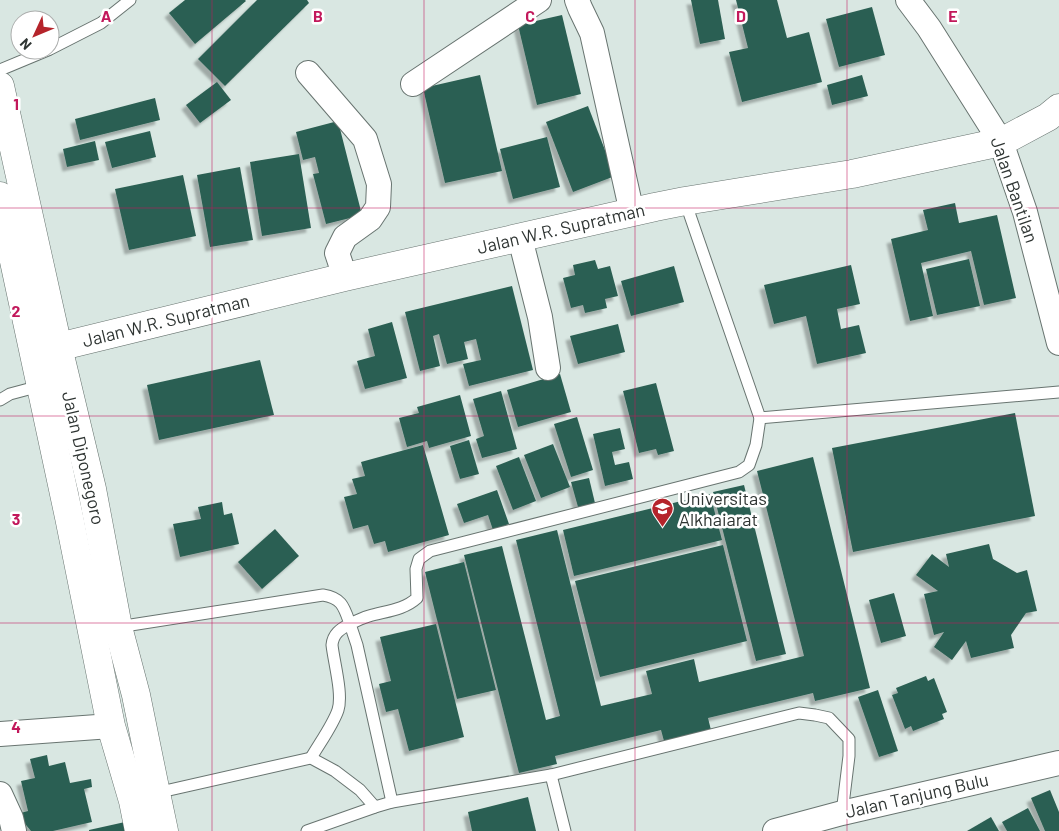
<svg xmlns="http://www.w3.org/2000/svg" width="1059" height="831" font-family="Barlow,sans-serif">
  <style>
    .building { fill: #2c5f52; filter: url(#shadow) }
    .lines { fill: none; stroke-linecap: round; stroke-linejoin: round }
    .service-casing { stroke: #687470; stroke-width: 13 }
    .minor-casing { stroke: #687470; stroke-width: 26 }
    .tertiary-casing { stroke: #687470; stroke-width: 29 }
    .trunk-casing { stroke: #687470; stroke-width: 29 }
    .service { stroke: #fff; stroke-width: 11 }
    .minor { stroke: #fff; stroke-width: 24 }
    .tertiary { stroke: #fff; stroke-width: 28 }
    .trunk { stroke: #fff; stroke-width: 28 }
    .grid { fill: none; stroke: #c2185b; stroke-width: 1; stroke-opacity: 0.55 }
    .labels { text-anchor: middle; stroke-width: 5; stroke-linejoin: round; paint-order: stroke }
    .street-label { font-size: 18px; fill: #2f3533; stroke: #fff }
    .poi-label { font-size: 18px; fill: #2f3533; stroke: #fff; text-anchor: start }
    .grid-label { font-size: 16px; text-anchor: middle; font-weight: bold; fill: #c2185b; stroke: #fff; stroke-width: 5; stroke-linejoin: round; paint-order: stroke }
  </style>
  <defs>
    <filter id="shadow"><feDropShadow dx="-4.5" dy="4.5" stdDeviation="1" flood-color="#0004"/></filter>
  </defs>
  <rect width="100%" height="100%" fill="#d9e7e2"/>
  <!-- building -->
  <g class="building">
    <polygon points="185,0 245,0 246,1 195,44 169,13"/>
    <polygon points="257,0 307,0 309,3 225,86 198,59"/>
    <polygon points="691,0 718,0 725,39 700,44"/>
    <polygon points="736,0 777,0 787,38 809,32 822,82 742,102 729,52 748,48"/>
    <polygon points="872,7 885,55 839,67 826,19"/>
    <polygon points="562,15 581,94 537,105 518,25"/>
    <polygon points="480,75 502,171 445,183 423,88"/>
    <polygon points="862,75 868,96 832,105 827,85"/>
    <polygon points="217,82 231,100 200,123 186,105"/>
    <polygon points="155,98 160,120 80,140 75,119"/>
    <polygon points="588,106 615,176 573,192 546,122"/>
    <polygon points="338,121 362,215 326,224 313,174 319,173 315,157 303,160 296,132"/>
    <polygon points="150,131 156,157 112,168 105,142"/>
    <polygon points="547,137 560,187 513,199 500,149"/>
    <polygon points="95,141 99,160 67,167 63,149"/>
    <polygon points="299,154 311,228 262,236 250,162"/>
    <polygon points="240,167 253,240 210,247 197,175"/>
    <polygon points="183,175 196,236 129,250 115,189"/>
    <polygon points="955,203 959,223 997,215 1016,298 984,305 971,251 921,263 933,316 910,321 891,239 928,230 923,210"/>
    <polygon points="969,259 980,306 937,315 926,269"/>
    <polygon points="595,260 598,269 610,266 618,296 605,299 607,308 585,313 583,305 571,308 563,278 575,275 573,265"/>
    <polygon points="851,265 860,304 837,309 841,329 859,325 866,353 817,364 806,316 774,324 764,285"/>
    <polygon points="674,266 684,302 631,316 621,281"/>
    <polygon points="512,286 533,370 469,386 463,364 481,360 476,339 464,342 468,359 447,364 439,334 433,336 440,366 420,371 405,312"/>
    <polygon points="392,322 407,378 365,389 357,361 375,356 368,329"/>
    <polygon points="618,324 625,352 578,364 570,336"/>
    <polygon points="260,360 274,415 159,440 147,385"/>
    <polygon points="560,374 571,412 518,427 507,390"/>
    <polygon points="656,383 674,451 658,455 656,449 639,453 623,391"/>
    <polygon points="501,391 517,449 482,458 476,439 484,436 473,399"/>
    <polygon points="460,395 471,436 429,448 427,441 407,447 399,418 419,413 417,407"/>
    <polygon points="1015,413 1035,516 853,552 832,448"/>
    <polygon points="577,417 593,470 571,477 554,424"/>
    <polygon points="620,428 625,449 612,452 615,465 629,462 633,479 605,486 593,434"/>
    <polygon points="469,440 479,474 460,479 450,446"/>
    <polygon points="553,444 570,487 541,498 524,455"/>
    <polygon points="423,445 449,535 388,552 385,541 374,544 368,525 353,529 344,497 357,494 352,479 365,476 361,462"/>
    <polygon points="519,457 536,501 513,510 496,466"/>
    <polygon points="813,457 870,688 815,701 813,693 708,718 711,730 664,741 661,730 555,756 557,764 519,773 464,555 502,546 546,720 560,716 516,540 557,530 601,706 652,694 646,671 694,659 699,682 804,656 757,471"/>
    <polygon points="589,478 595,503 578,507 571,482"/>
    <polygon points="744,485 786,654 756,661 713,492"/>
    <polygon points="497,490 509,524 493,530 488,515 464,523 457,504"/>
    <polygon points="710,494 722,540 574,576 563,530"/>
    <polygon points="222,502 224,515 232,513 239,544 180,557 173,524 201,519 198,507"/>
    <polygon points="275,529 299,556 262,589 238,562"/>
    <polygon points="989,544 993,559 1017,573 1027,570 1037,611 1026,613 1011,635 1014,648 971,658 966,641 952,660 934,647 944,632 934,635 924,594 938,591 916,575 932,554 949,567 946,554"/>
    <polygon points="723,545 747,641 600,677 575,581"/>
    <polygon points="464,562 496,690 457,699 425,572"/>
    <polygon points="894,593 906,636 881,643 869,600"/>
    <polygon points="436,624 464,737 409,751 398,709 386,712 379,684 391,681 380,637"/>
    <polygon points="926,676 928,681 934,678 947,712 942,714 944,719 913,731 911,726 905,729 892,695 898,693 896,688"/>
    <polygon points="878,690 898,751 879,757 858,697"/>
    <polygon points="47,755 49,766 65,762 70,783 91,779 92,787 84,789 92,822 53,831 31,831 17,814 28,811 21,781 35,778 30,759"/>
    <polygon points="1050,790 1059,812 1059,831 1045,831 1031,798"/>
    <polygon points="528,797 536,831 472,831 468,812"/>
    <polygon points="1028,808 1040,831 1007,831 1002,822"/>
    <polygon points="991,817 999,831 967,831"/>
    <polygon points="125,822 127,831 89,831 89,830"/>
  </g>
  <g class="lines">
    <defs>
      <g id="service">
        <polyline points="50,49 101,23 130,0"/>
        <polyline points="0,70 48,50"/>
        <polyline points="0,400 10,394 40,386"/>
        <polyline points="760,418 1059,392"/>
        <path d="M118 627 323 595C342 598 344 607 350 624 340 629 333 634 332 645 334 663 343 694 338 710 333 725 319 744 311 758"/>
        <polyline points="551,775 565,831"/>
        <polyline points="156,793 311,758 335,771 360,790 375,807"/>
        <path d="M392 802 357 645 350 624C356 621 362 618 369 616 386 611 404 610 417 598L416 569 419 559 430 551 739 472 749 465 756 445 760 418 685 201"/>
        <polyline points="307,831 375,807 392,802 551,775 799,713 815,715 829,718 849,739 849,756 842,813"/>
      </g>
      <g id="minor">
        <polyline points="577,0 580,8 592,33 632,213"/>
        <polyline points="908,0 929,28 1001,142 1025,212 1059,343"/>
        <polyline points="308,73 365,139 379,184 378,207 370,219 345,237 337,253 345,277"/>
        <polyline points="413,84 539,0"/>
        <polyline points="520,238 540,317 548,368"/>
        <polyline points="0,734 111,726"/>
        <polyline points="0,794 11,818 14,831"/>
        <polyline points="775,831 842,813 1059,763"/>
      </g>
      <polyline id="tertiary" points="58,347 345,277 655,207 685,201 852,174 1001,142 1048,117 1059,108"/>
      <g id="trunk">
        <polyline points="0,86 58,347 92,489 118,627 136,695 156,793 164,831"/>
        <polyline points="0,196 69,517 111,726 133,801 139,831"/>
      </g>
    </defs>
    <!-- service casing -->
    <use href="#service" class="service-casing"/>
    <!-- minor casing -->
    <use href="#minor" class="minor-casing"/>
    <!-- tertiary casing -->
    <use href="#tertiary" class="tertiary-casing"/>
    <!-- trunk casing -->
    <use href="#trunk" class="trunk-casing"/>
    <!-- service -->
    <use href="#service" class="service"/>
    <!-- minor -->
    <use href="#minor" class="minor"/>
    <!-- tertiary -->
    <use href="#tertiary" class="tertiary"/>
    <!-- trunk -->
    <use href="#trunk" class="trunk"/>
  </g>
  <!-- grid -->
  <path class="grid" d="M212 0V831M424 0V831M635 0V831M847 0V831M0 208H1059M0 416H1059M0 623H1059"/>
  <!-- icons -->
  <defs>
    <symbol id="university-pin" viewBox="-11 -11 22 30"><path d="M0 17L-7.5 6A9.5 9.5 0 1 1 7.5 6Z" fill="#b5242b" stroke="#fff"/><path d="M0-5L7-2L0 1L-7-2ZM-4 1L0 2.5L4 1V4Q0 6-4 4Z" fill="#fff"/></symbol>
  </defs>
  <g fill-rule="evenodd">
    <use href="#university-pin" x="650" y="496" width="25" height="34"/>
  </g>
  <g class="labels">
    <!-- street labels -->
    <g class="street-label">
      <text transform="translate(1014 190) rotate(71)" y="6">Jalan Bantilan</text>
      <text transform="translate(561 229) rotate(-13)" y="6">Jalan W.R. Supratman</text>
      <text transform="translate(166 321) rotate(-14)" y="6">Jalan W.R. Supratman</text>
      <text transform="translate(83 458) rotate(77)" y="6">Jalan Diponegoro</text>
      <text transform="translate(917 796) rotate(-13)" y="6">Jalan Tanjung Bulu</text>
    </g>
    <!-- poi labels -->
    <g class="poi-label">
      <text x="679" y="505">Universitas<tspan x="679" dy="21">Alkhaiarat</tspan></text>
    </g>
  </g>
  <g class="grid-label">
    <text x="106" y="22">A</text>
    <text x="318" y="22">B</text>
    <text x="530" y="22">C</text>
    <text x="741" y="22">D</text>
    <text x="953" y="22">E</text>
    <text x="16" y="110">1</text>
    <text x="16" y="317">2</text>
    <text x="16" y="525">3</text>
    <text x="16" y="733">4</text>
  </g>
  <!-- north arrow -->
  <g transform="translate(35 35) rotate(226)"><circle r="24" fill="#ffffff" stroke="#acaead"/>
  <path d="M0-4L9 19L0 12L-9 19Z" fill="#b5242b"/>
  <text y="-8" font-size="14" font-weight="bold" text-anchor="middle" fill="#2f3533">N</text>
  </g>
</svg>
